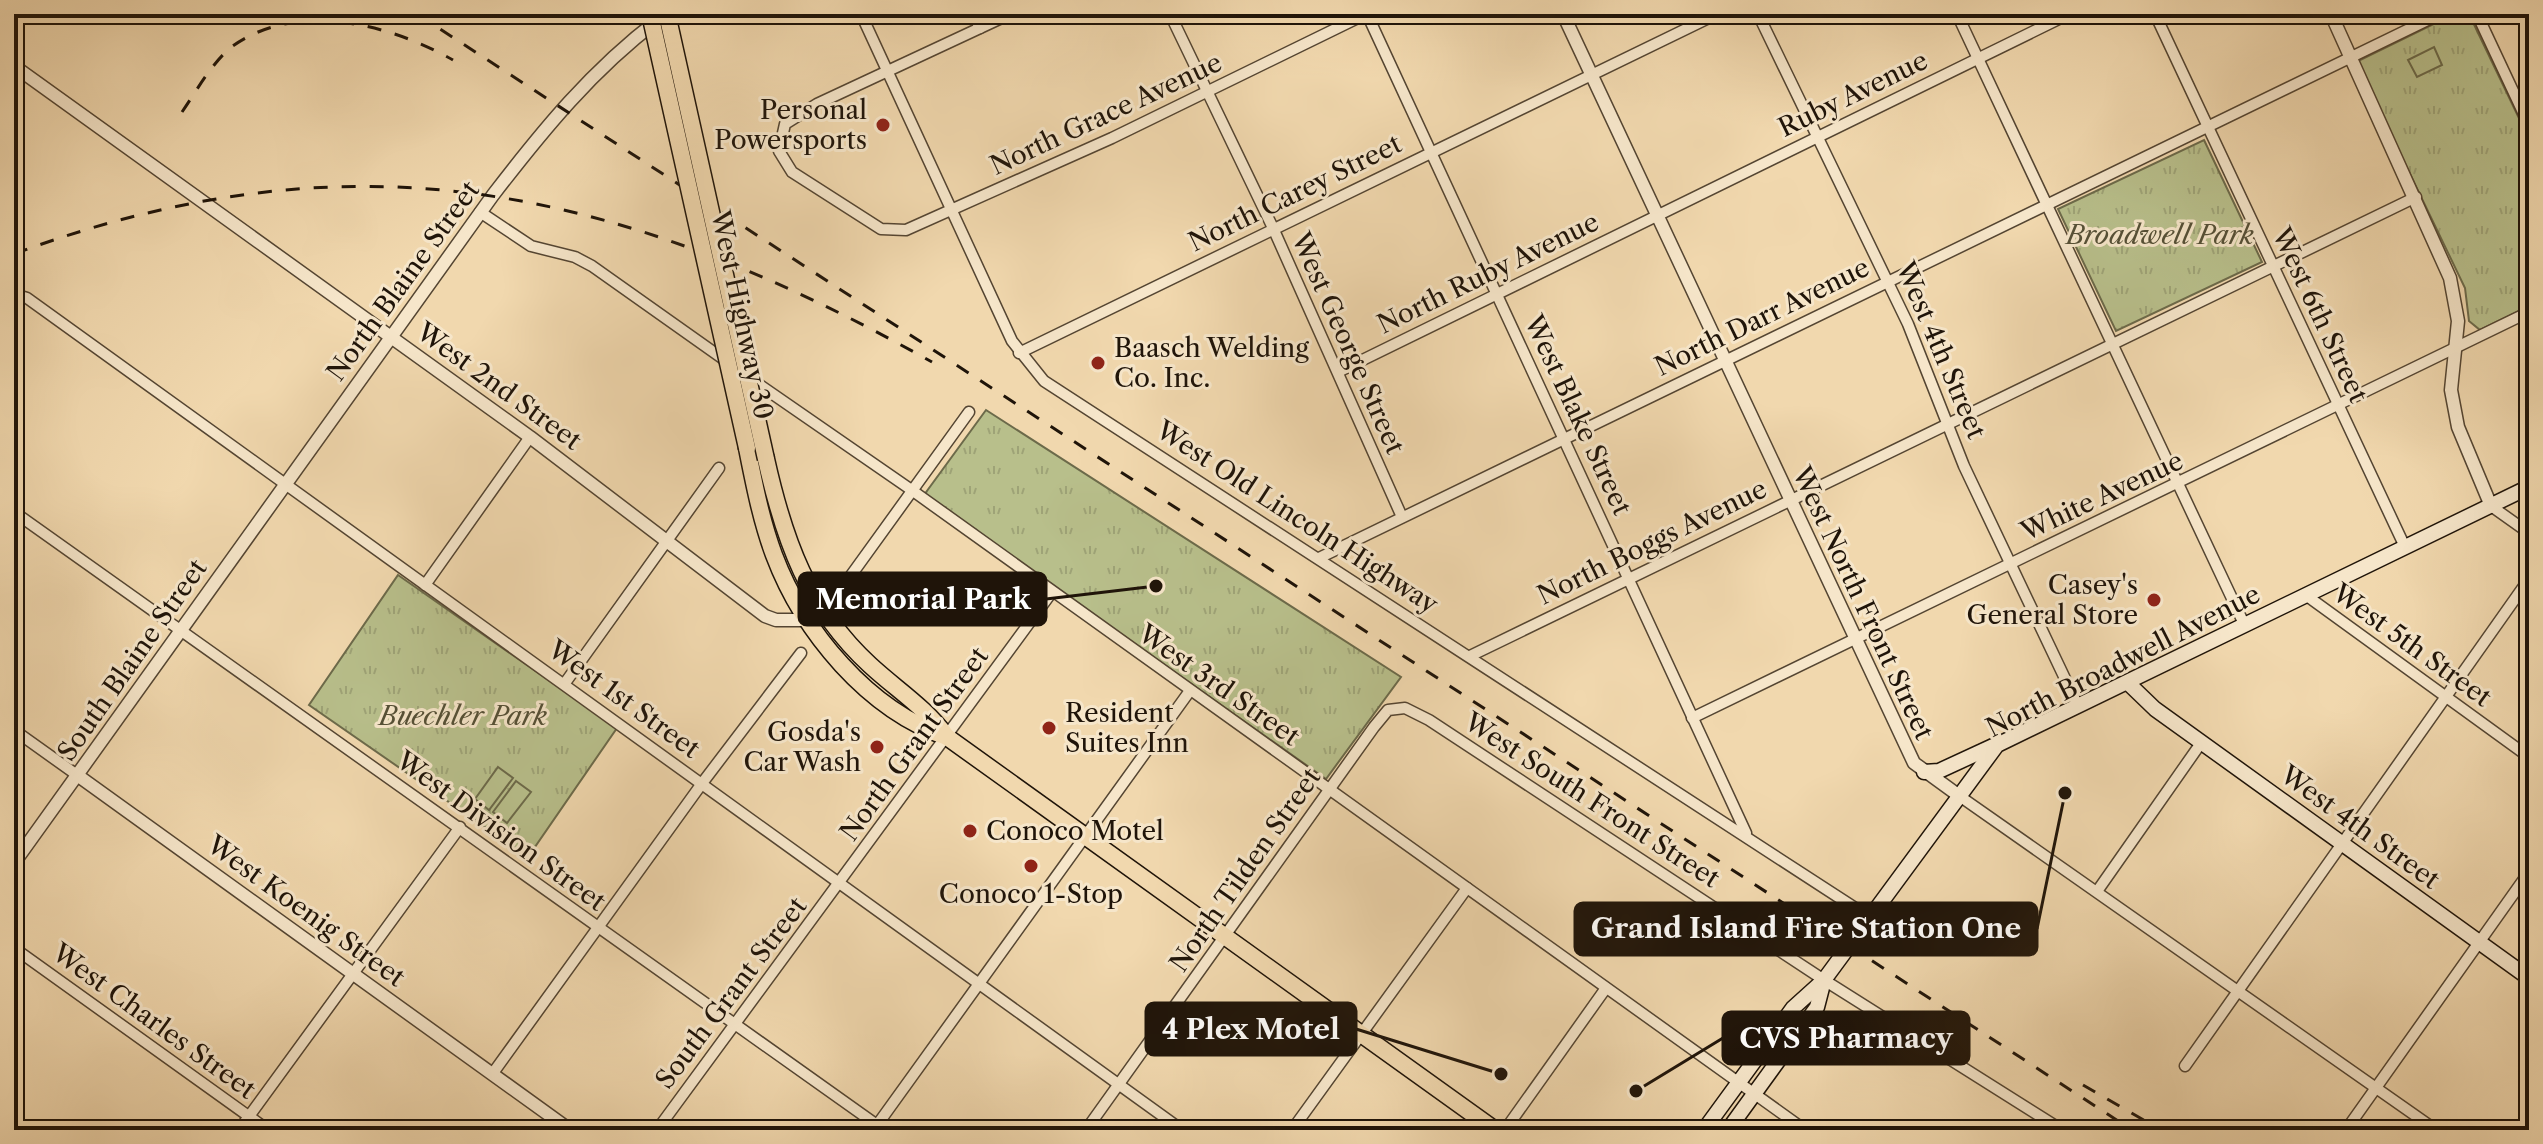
<svg xmlns="http://www.w3.org/2000/svg" width="2543" height="1144" font-family="'Libre Caslon Text',serif">
  <style>
    .grass { fill: url(#grass-tufts); stroke: #6c6a4a; stroke-width: 2 }
    .garden { fill: #b8bf8b; stroke: #6c6a4a; stroke-width: 2 }
    .lines { fill: none; stroke-linecap: round; stroke-linejoin: round }
    .minor-casing { stroke: #544532; stroke-width: 13 }
    .tertiary-casing { stroke: #544532; stroke-width: 15 }
    .secondary-casing { stroke: #1f1409; stroke-width: 17 }
    .trunk-casing { stroke: #1f1409; stroke-width: 19 }
    .minor { stroke: #f6e6ca; stroke-width: 10 }
    .tertiary { stroke: #f6e6ca; stroke-width: 12 }
    .secondary { stroke: #f6e6ca; stroke-width: 14 }
    .trunk { stroke: #f1d8ae; stroke-width: 16 }
    .rail { stroke: #1f1409; stroke-width: 3; stroke-dasharray: 14 14; stroke-linecap: butt }
    .trunk-bridge-casing { stroke: #1f1409; stroke-width: 19; stroke-linecap: butt }
    .trunk-bridge { stroke: #f1d8ae; stroke-width: 16 }
    .poi-dot { fill: #8f2418; stroke: #f6e6ca; stroke-width: 3 }
    .labels { text-anchor: middle; stroke-width: 6; stroke-linejoin: round; paint-order: stroke }
    .street-label { font-size: 26px; fill: #1f1409; stroke: #f6e6ca }
    .poi-label { font-size: 26px; fill: #1f1409; stroke: #f6e6ca; text-anchor: end }
    .park-label { font-size: 26px; font-style: italic; fill: #555036; stroke: #f6e6ca }
    .leader { fill: none; stroke: #1f1409; stroke-width: 3 }
    .callout-dot { fill: #1f1409; stroke: #f6e6ca; stroke-width: 3 }
    .callout { fill: #1f1409; stroke: #1f1409; stroke-width: 3 }
    .callout-label { font-size: 28px; text-anchor: middle; font-weight: bold; fill: #fff }
  </style>
  <defs>
    <pattern id="grass-tufts" width="24" height="20" patternUnits="userSpaceOnUse" patternTransform="scale(2)"><rect width="24" height="20" fill="#b8bf8b"/><path d="M3 7l-1-3M5 7V3M7 7l1-3M15 17l-1-3M17 17v-4M19 17l1-3" fill="none" stroke="#9ea377"/></pattern>
  </defs>
  <rect width="100%" height="100%" fill="#f1d8ae"/>
  <filter id="stains"><feTurbulence type="fractalNoise" baseFrequency=".0025" numOctaves="4"/><feColorMatrix values="0 0 0 0 .2 0 0 0 0 .09 0 0 0 0 .02 0 0 0 .5 -.17"/></filter>
  <radialGradient id="worn" r=".72"><stop offset=".6" stop-color="#630" stop-opacity="0"/><stop offset="1" stop-color="#630" stop-opacity=".3"/></radialGradient>
  <!-- grass -->
  <g class="grass">
    <polygon points="2454,14 2469,14 2529,139 2529,306 2480,330 2469,321 2465,288 2356,62"/>
    <polygon points="2204,140 2262,262 2116,331 2058,209"/>
    <polygon points="986,410 1401,677 1326,779 924,495"/>
    <polygon points="398,575 617,728 528,857 309,705"/>
  </g>
  <!-- garden -->
  <g class="garden">
    <polygon points="2434,47 2442,65 2417,77 2408,60"/>
    <polygon points="498,767 513,778 489,810 475,799"/>
    <polygon points="516,781 531,792 507,823 493,812"/>
  </g>
  <g class="lines">
    <defs>
      <g id="minor">
        <polyline points="861,14 1012,341 1044,381 1869,917"/>
        <polyline points="973,14 980,28"/>
        <polyline points="1010,14 817,104 785,124 779,151 792,172 881,229 906,230 1112,138 1366,14"/>
        <polyline points="1170,14 1273,228 1402,517"/>
        <polyline points="1367,14 1746,833"/>
        <polyline points="1758,14 1908,324 1964,466 2078,706"/>
        <polyline points="1957,14 2245,626"/>
        <polyline points="2155,14 2405,547"/>
        <polyline points="2477,14 2529,125"/>
        <polyline points="480,212 531,246 575,257 592,266 729,363"/>
        <polyline points="14,294 27,298 1182,1130"/>
        <polyline points="1019,353 1717,14"/>
        <polyline points="1338,372 2069,14"/>
        <polyline points="748,377 913,491 1805,1130"/>
        <polyline points="2491,506 2529,533"/>
        <polyline points="14,512 884,1130"/>
        <polyline points="1319,558 2440,14"/>
        <polyline points="425,585 530,437"/>
        <polyline points="839,592 969,412"/>
        <polyline points="2307,596 2529,757"/>
        <polyline points="1470,656 2416,197"/>
        <polyline points="565,683 719,468"/>
        <polyline points="1692,718 2529,312"/>
        <polyline points="14,730 77,775"/>
        <polyline points="1958,795 2436,1130"/>
        <polyline points="2098,890 2201,743"/>
        <polyline points="14,948 268,1130"/>
        <polyline points="2185,1066 2529,579"/>
        <polyline points="493,1073 703,782 801,653"/>
        <polyline points="875,1128 1189,692"/>
        <polyline points="239,1130 460,827"/>
        <polyline points="657,1130 1052,592"/>
        <polyline points="1086,1130 1374,727 1388,710 1405,708 1429,720 1824,980 2062,1130"/>
        <polyline points="1292,1130 1467,888"/>
        <polyline points="1505,1130 1606,988"/>
        <polyline points="2346,1130 2529,872"/>
      </g>
      <g id="tertiary">
        <polyline points="1563,14 1914,763 1958,795"/>
        <polyline points="2331,14 2450,278 2458,321 2451,390 2458,427 2491,506"/>
        <polyline points="14,66 530,437 765,616 776,620 808,620"/>
        <polyline points="77,775 570,1130"/>
        <path d="M14 863 493 195C543 130 592 70 658 20"/>
      </g>
      <g id="secondary">
        <polyline points="2128,683 2155,709 2529,978"/>
        <polyline points="1924,772 1939,771 1993,746"/>
        <polyline points="1704,1130 1793,1008 1824,980 1997,745 2529,487"/>
        <polyline points="1728,1130 1817,1007 1824,980"/>
      </g>
      <g id="trunk">
        <path d="M747 448C754 483 761 520 774 555 803 632 868 710 947 737L1495 1130"/>
        <path d="M766 459C784 540 808 608 870 665 897 690 925 707 947 737"/>
      </g>
    </defs>
    <!-- minor casing -->
    <use href="#minor" class="minor-casing"/>
    <!-- tertiary casing -->
    <use href="#tertiary" class="tertiary-casing"/>
    <!-- secondary casing -->
    <use href="#secondary" class="secondary-casing"/>
    <!-- trunk casing -->
    <use href="#trunk" class="trunk-casing"/>
    <!-- minor -->
    <use href="#minor" class="minor"/>
    <!-- tertiary -->
    <use href="#tertiary" class="tertiary"/>
    <!-- secondary -->
    <use href="#secondary" class="secondary"/>
    <!-- trunk -->
    <use href="#trunk" class="trunk"/>
    <!-- rail -->
    <g class="rail">
      <polyline points="417,14 2132,1130"/>
      <path d="M182 112C197 90 210 66 230 48 294 0 388 23 453 60"/>
      <path d="M14 254C357 127 621 188 932 362"/>
      <polyline points="2083,1085 2161,1130"/>
    </g>
    <defs>
      <g id="trunk-bridge">
        <polyline points="650,14 747,448"/>
        <polyline points="667,14 766,459"/>
      </g>
    </defs>
    <!-- trunk-bridge casing -->
    <use href="#trunk-bridge" class="trunk-bridge-casing"/>
    <!-- trunk-bridge -->
    <use href="#trunk-bridge" class="trunk-bridge"/>
  </g>
  <!-- markers -->
  <g class="poi-dot">
    <circle cx="883" cy="125" r="8"/>
    <circle cx="1098" cy="363" r="8"/>
    <circle cx="2154" cy="600" r="8"/>
    <circle cx="1049" cy="728" r="8"/>
    <circle cx="877" cy="747" r="8"/>
    <circle cx="970" cy="831" r="8"/>
    <circle cx="1031" cy="866" r="8"/>
  </g>
  <g class="labels">
    <!-- street labels -->
    <g class="street-label">
      <text transform="translate(1853 94) rotate(-26)" y="9">Ruby Avenue</text>
      <text transform="translate(1106 114) rotate(-25)" y="9">North Grace Avenue</text>
      <text transform="translate(1295 193) rotate(-26)" y="9">North Carey Street</text>
      <text transform="translate(1488 273) rotate(-26)" y="9">North Ruby Avenue</text>
      <text transform="translate(403 281) rotate(-54)" y="9">North Blaine Street</text>
      <text transform="translate(742 315) rotate(78)" y="9">West Highway 30</text>
      <text transform="translate(2320 315) rotate(65)" y="9">West 6th Street</text>
      <text transform="translate(1762 317) rotate(-26)" y="9">North Darr Avenue</text>
      <text transform="translate(1348 343) rotate(66)" y="9">West George Street</text>
      <text transform="translate(1941 350) rotate(67)" y="9">West 4th Street</text>
      <text transform="translate(499 386) rotate(36)" y="9">West 2nd Street</text>
      <text transform="translate(1578 415) rotate(65)" y="9">West Blake Street</text>
      <text transform="translate(2102 496) rotate(-25)" y="9">White Avenue</text>
      <text transform="translate(1297 517) rotate(33)" y="9">West Old Lincoln Highway</text>
      <text transform="translate(1652 542) rotate(-26)" y="9">North Boggs Avenue</text>
      <text transform="translate(1863 603) rotate(65)" y="9">West North Front Street</text>
      <text transform="translate(2412 645) rotate(36)" y="9">West 5th Street</text>
      <text transform="translate(132 660) rotate(-55)" y="9">South Blaine Street</text>
      <text transform="translate(2123 661) rotate(-27)" y="9">North Broadwell Avenue</text>
      <text transform="translate(1219 685) rotate(35)" y="9">West 3rd Street</text>
      <text transform="translate(624 699) rotate(36)" y="9">West 1st Street</text>
      <text transform="translate(914 744) rotate(-54)" y="9">North Grant Street</text>
      <text transform="translate(1592 800) rotate(33)" y="9">West South Front Street</text>
      <text transform="translate(2360 827) rotate(36)" y="9">West 4th Street</text>
      <text transform="translate(501 831) rotate(36)" y="9">West Division Street</text>
      <text transform="translate(1245 870) rotate(-55)" y="9">North Tilden Street</text>
      <text transform="translate(306 911) rotate(36)" y="9">West Koenig Street</text>
      <text transform="translate(731 993) rotate(-53)" y="9">South Grant Street</text>
      <text transform="translate(154 1021) rotate(36)" y="9">West Charles Street</text>
    </g>
    <!-- poi labels -->
    <g class="poi-label">
      <text x="867" y="119">Personal<tspan x="867" dy="30">Powersports</tspan></text>
      <text x="1114" y="357" text-anchor="start">Baasch Welding<tspan x="1114" dy="30">Co. Inc.</tspan></text>
      <text x="2138" y="594">Casey's<tspan x="2138" dy="30">General Store</tspan></text>
      <text x="1065" y="722" text-anchor="start">Resident<tspan x="1065" dy="30">Suites Inn</tspan></text>
      <text x="861" y="741">Gosda's<tspan x="861" dy="30">Car Wash</tspan></text>
      <text x="986" y="840" text-anchor="start">Conoco Motel</text>
      <text x="1031" y="903" text-anchor="middle">Conoco 1-Stop</text>
    </g>
    <!-- park labels -->
    <g class="park-label">
      <text x="2160" y="244">Broadwell Park</text>
      <text x="463" y="725">Buechler Park</text>
    </g>
  </g>
  <!-- callouts -->
  <path class="leader" d="M1156 586L1046 599M2065 793L2037 929M1501 1074L1356 1029M1636 1091L1723 1038"/>
  <g class="callout-dot">
    <circle cx="1156" cy="586" r="8"/>
    <circle cx="2065" cy="793" r="8"/>
    <circle cx="1501" cy="1074" r="8"/>
    <circle cx="1636" cy="1091" r="8"/>
  </g>
  <g class="callout">
    <rect x="799" y="573" width="247" height="52" rx="8"/>
    <rect x="1575" y="903" width="462" height="52" rx="8"/>
    <rect x="1146" y="1003" width="210" height="52" rx="8"/>
    <rect x="1723" y="1012" width="246" height="52" rx="8"/>
  </g>
  <g class="callout-label">
    <text x="923" y="609">Memorial Park</text>
    <text x="1806" y="938">Grand Island Fire Station One</text>
    <text x="1251" y="1039">4 Plex Motel</text>
    <text x="1846" y="1048">CVS Pharmacy</text>
  </g>
  <!-- margin -->
  <rect width="2543" height="1144" fill="none" stroke="#f1d8ae" stroke-width="48"/>
  <rect x="16" y="16" width="2511" height="1112" fill="none" stroke="#1f1409" stroke-width="4"/>
  <rect x="24" y="24" width="2495" height="1096" fill="none" stroke="#1f1409" stroke-width="2"/>
  <rect width="100%" height="100%" filter="url(#stains)"/>
  <rect width="100%" height="100%" fill="url(#worn)"/>
</svg>
